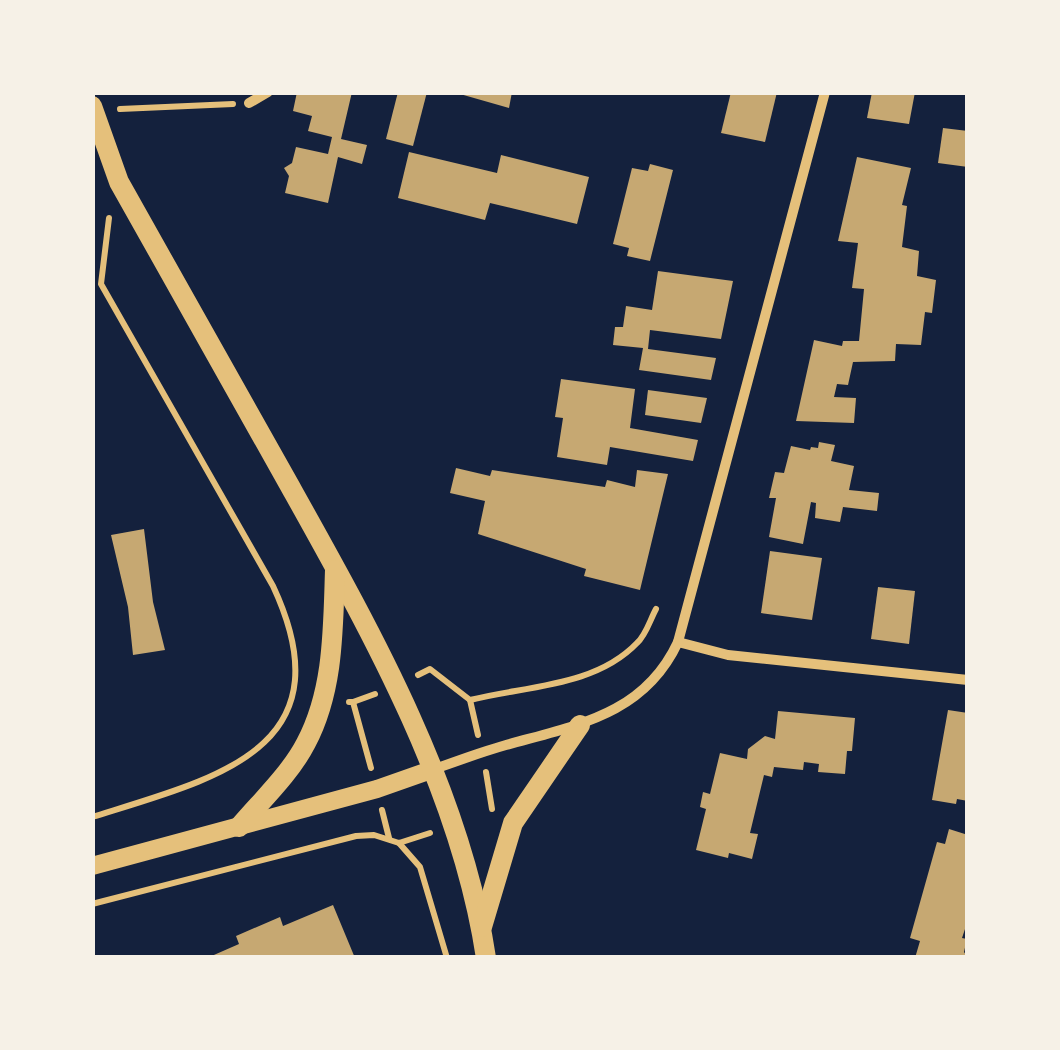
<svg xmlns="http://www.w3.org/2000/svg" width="1060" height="1050" font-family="Signika,sans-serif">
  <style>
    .building { fill: #c6a872 }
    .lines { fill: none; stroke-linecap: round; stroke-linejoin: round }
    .path { stroke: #e5c07b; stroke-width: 6 }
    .minor { stroke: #e5c07b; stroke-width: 10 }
    .tertiary { stroke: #e5c07b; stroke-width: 18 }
    .secondary { stroke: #e5c07b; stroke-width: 20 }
  </style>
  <rect width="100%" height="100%" fill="#14213d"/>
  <!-- building -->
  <g class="building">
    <polygon points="297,92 352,92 341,139 367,145 362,164 338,157 328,203 285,193 289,176 284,168 292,163 296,147 328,154 332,137 308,131 312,116 293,111"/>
    <polygon points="398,92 427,92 413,146 386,139"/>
    <polygon points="453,92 512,92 509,108"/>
    <polygon points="731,92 777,92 765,142 721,133"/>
    <polygon points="872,92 915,92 909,124 867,118"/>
    <polygon points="943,128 968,131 968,167 938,163"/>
    <polygon points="409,152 497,173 501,155 589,177 577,224 490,203 485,220 398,198"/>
    <polygon points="857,157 911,168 902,205 907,206 902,247 919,251 917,276 936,280 932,313 925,312 921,345 896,344 895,361 853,362 848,385 837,384 834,397 856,398 854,423 796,421 814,340 842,346 843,341 859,341 864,289 852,288 858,243 838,241"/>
    <polygon points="650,164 673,170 650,261 627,256 629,248 613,244 632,168 648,171"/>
    <polygon points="658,271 733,281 721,339 650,330 648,349 716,358 711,380 639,370 643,348 613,345 615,327 623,327 626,306 652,310"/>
    <polygon points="561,379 635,389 630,428 698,440 693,461 610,447 607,465 557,457 563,418 555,417"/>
    <polygon points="648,390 707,398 701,423 645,415"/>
    <polygon points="819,442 835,445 831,461 854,466 849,490 879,493 877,511 843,507 840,522 815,518 816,503 811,502 803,544 769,537 776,498 769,498 775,472 784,473 791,446 810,450 811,447 818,448"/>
    <polygon points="456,468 490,476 492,470 605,487 607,480 635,487 637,470 668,474 640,590 584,576 586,569 478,534 485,501 450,493"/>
    <polygon points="144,529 153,602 165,650 133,655 128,607 111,535"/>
    <polygon points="770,551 822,558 812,620 761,613"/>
    <polygon points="878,587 915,591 909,644 871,639"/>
    <polygon points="948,710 968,713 968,801 957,799 956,804 932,800"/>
    <polygon points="778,711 855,718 852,751 847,751 845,774 818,772 819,764 804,762 803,770 774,767 772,777 764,775 750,833 758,834 752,859 729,853 728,858 696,850 706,809 700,807 703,792 710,794 720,753 747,759 748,749 765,736 775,739"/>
    <polygon points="949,829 968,835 968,920 962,938 967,939 964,952 968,958 915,958 920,941 910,938 937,842 945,844"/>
    <polygon points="333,905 355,958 207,958 239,944 236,936 280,917 283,926"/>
  </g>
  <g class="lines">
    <!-- path -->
    <g class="path">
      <polyline points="120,109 233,104"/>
      <path d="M418 675 430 669 470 700C525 686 595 687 637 643 646 635 650 620 656 609"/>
      <polyline points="470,700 478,735"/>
      <polyline points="349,702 353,702 371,768"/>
      <polyline points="353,702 375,694"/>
      <polyline points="486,772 492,809"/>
      <polyline points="382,810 389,838"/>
      <path d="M92 817C217 778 349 749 273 586L101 284 109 218"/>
      <polyline points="399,843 420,867 447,958"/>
      <polyline points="92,904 356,836 374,835 399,843 430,833"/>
    </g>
    <!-- minor -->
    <g class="minor">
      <polyline points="249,103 268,92"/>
      <polyline points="678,642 728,655 968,680"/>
      <path d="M432 770C457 761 481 752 506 745 577 725 644 715 678 642L825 92"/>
    </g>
    <!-- tertiary -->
    <polyline class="tertiary" points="92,866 377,789 431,770"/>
    <!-- secondary -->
    <g class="secondary">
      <path d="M92 106 119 182C176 284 233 386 291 488 372 633 461 791 486 958"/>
      <path d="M239 827C261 801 290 774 306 743 334 690 333 629 335 570"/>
      <polyline points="482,927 513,823 580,725"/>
    </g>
  </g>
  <!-- border -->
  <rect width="1060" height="1050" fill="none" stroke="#f6f1e7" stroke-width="190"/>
</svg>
